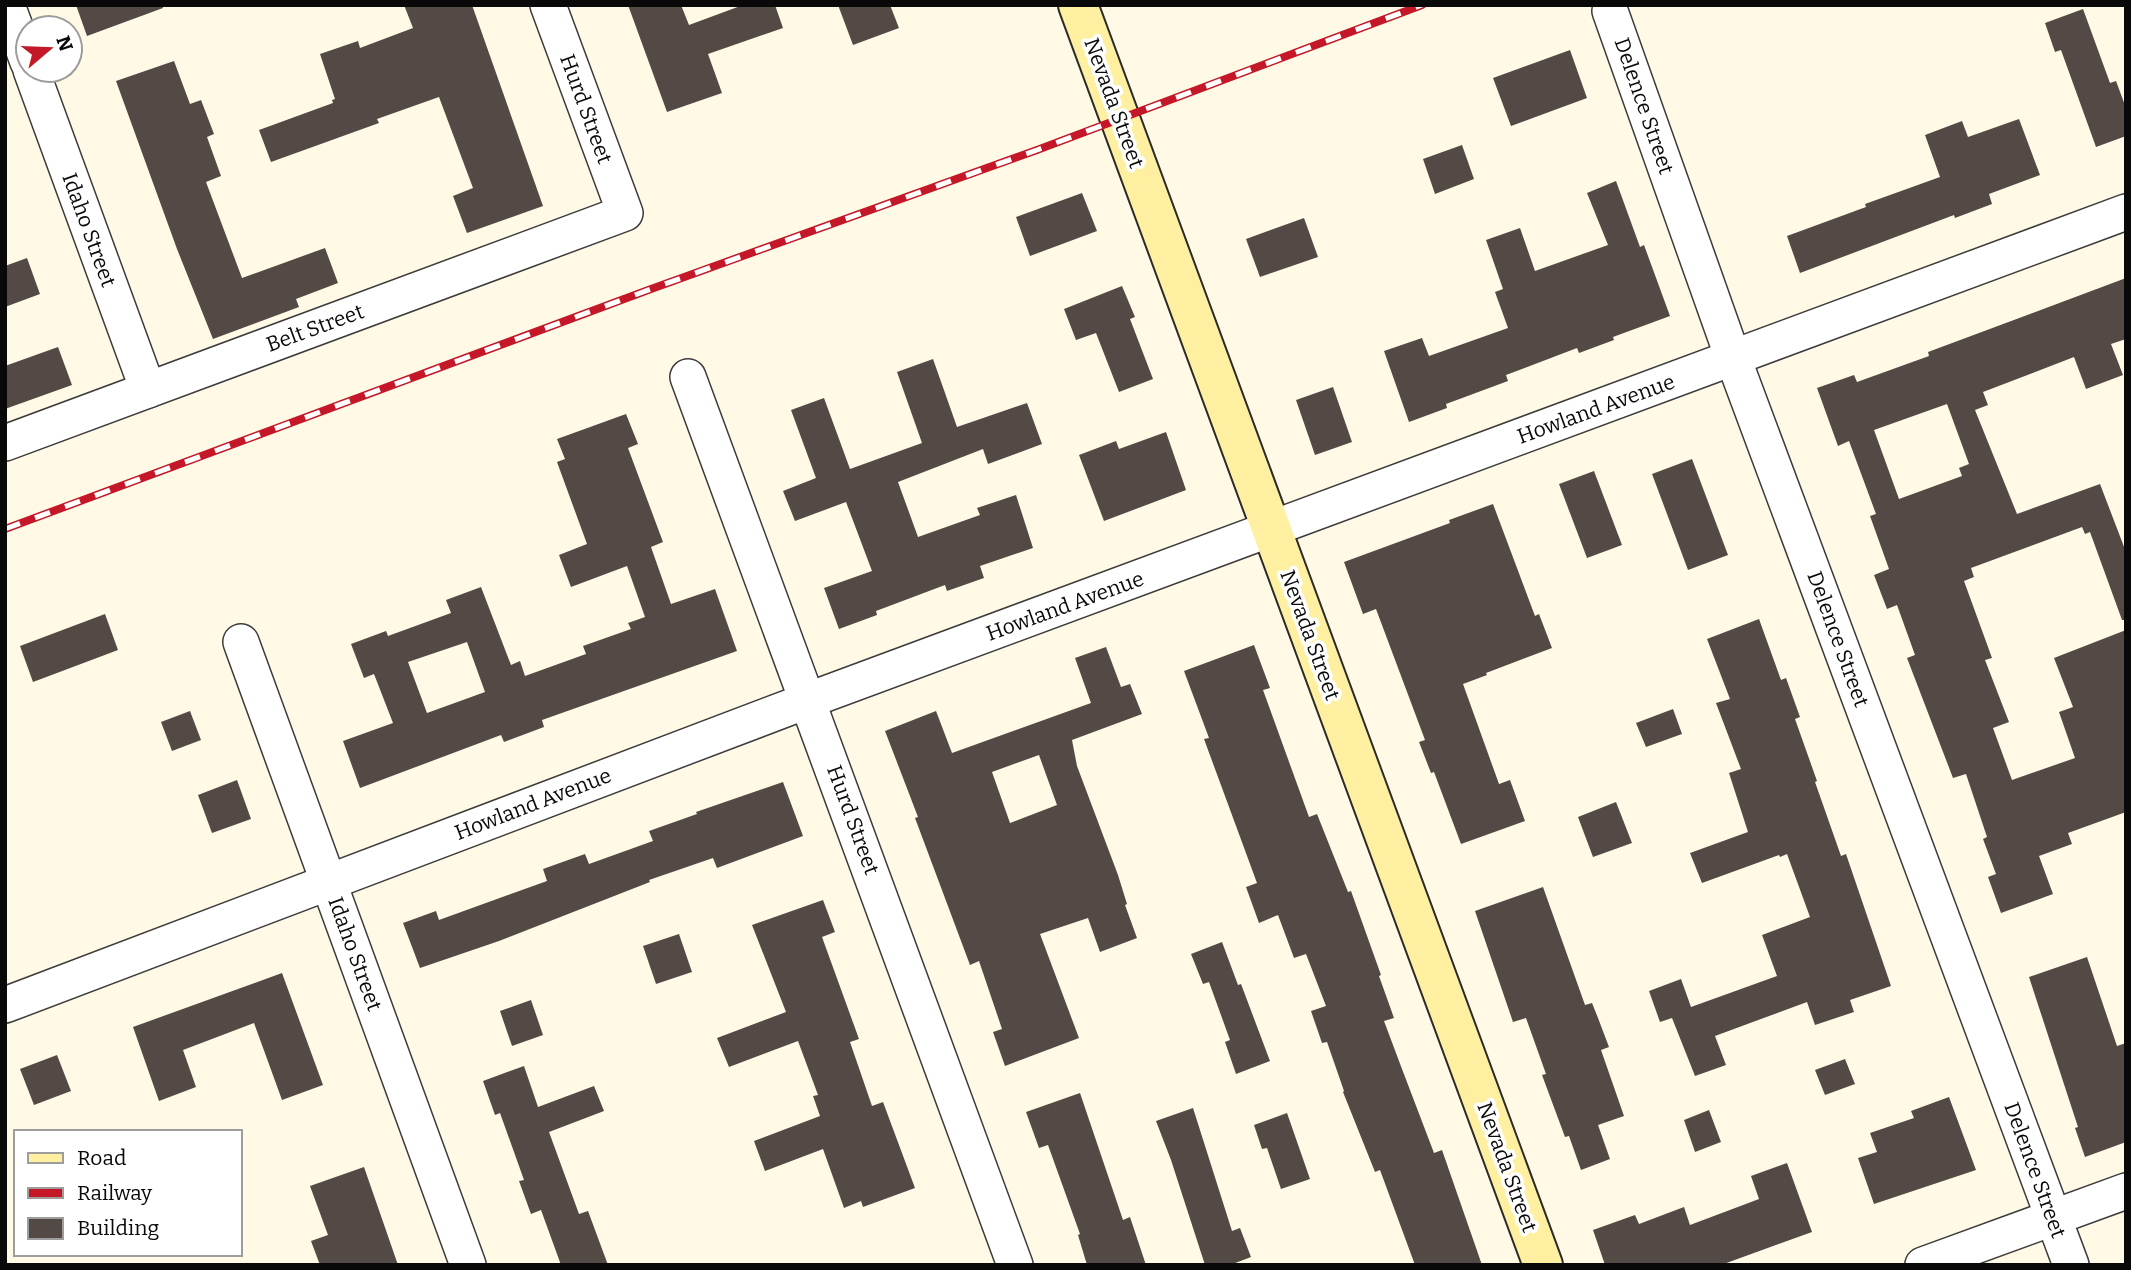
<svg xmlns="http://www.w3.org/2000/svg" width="2131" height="1270" font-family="Bitter,serif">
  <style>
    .building { fill: #534a45; fill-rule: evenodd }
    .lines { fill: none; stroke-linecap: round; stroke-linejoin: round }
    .street-casing { stroke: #3c3c3c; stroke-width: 38 }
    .secondary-casing { stroke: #2b2b2b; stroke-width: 42 }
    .street { stroke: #fff; stroke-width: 35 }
    .secondary { stroke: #fff0a1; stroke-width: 38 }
    .rail-casing { stroke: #c41727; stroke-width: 8 }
    .rail { stroke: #fff; stroke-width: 5; stroke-dasharray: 16; stroke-linecap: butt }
    .labels { text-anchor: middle; stroke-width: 7; stroke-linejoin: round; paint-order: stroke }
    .street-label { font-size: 21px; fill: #090909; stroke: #fff }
  </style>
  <rect width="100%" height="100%" fill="#fff9e6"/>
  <!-- building -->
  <g class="building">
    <polygon points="76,5 162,5 163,8 87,36"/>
    <polygon points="404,5 472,5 543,206 467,233 453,196 473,188 439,97 377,119 379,123 271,162 259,130 333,103 332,100 335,99 320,54 358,41 360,48 413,28"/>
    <polygon points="628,5 681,5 689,25 743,5 775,5 783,28 708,54 722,93 667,112"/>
    <polygon points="838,5 890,5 899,28 853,45"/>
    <polygon points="2083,9 2110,83 2116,81 2126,108 2126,136 2096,147 2061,50 2055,52 2045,23"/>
    <polygon points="1570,50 1587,98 1511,126 1493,78"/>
    <polygon points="174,61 190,104 201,100 214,134 207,137 221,176 206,182 242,278 325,248 338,283 296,299 299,307 213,339 177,249 116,81"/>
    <polygon points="2019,119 2040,175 1989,194 1992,204 1955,218 1954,215 1800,273 1787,236 1866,207 1865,204 1940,177 1925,135 1962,121 1968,137"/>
    <polygon points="1462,145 1474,179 1435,194 1423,159"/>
    <polygon points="1616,181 1640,247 1644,245 1670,316 1613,337 1614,340 1579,353 1577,348 1506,375 1508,381 1446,404 1447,408 1409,422 1384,351 1422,338 1429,356 1508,328 1495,292 1503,289 1486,240 1520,228 1535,271 1608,245 1587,193"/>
    <polygon points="1082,193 1097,231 1030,256 1016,217"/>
    <polygon points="1304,218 1318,257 1260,277 1246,239"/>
    <polygon points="27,258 40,294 5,307 5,266"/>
    <path d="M2126 278V339L2111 344 2123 375 2086 389 2074 357 1983 392 1988 405 1975 410 2017 514 2100 484 2126 552V620H2122L2090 532 2085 534 2082 527 1971 568 1974 577 1964 581 1992 658 1985 660 2009 722 1993 728 2012 780 2075 758 2059 712 2073 707 2054 658 2126 630V812L2068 833 2072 844 2039 856 2053 894 2001 913 1988 877 1996 874 1983 839 1987 837 1966 774 1953 778 1907 658 1915 655 1897 605 1887 609 1874 575 1889 569 1870 516 1876 514 1849 441 1838 446 1817 388 1854 375 1857 382 1929 356 1928 352ZM1947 404 1969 464 1959 468 1962 476 1899 499 1874 430Z"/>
    <polygon points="1122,286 1135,317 1130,319 1153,379 1119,392 1096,333 1076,340 1064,309"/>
    <polygon points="58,347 72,385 5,409 5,366"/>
    <polygon points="933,359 957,427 1027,403 1042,444 988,464 983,449 898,482 918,537 980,515 977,508 1016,495 1033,548 980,566 984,578 947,591 945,585 876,611 877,615 839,629 824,588 872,571 846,502 795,521 783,491 816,478 791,410 824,398 850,469 922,443 897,372"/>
    <polygon points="1333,387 1352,442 1315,455 1296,400"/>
    <path d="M626 414 638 444 628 448 663 542 651 547 671 604 715 589 737 651 542 720 544 727 504 742 501 735 360 788 343 741 393 723 374 674 364 678 351 644 386 631 388 636 451 613 446 600 481 587 511 665 520 661 525 676 586 654 583 646 631 629 628 623 645 617 627 566 571 587 559 555 587 544 557 462 565 459 557 439ZM467 642 485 692 427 713 408 662Z"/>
    <polygon points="1166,432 1186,490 1104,521 1079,455 1116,441 1119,449"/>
    <polygon points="1692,459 1728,555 1688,570 1652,474"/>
    <polygon points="1594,471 1622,545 1587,558 1559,484"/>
    <polygon points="1493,504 1535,616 1539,614 1552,648 1486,673 1487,675 1463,684 1499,784 1510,780 1525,821 1461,844 1434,772 1431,773 1419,742 1425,740 1376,609 1363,614 1344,562 1450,523 1449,520"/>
    <polygon points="105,614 118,650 33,682 20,646"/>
    <polygon points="1759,619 1781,680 1786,678 1800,717 1795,719 1817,781 1815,782 1841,856 1846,854 1891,986 1850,1000 1854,1012 1815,1025 1807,1002 1715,1036 1726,1065 1695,1076 1672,1018 1660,1022 1649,991 1681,979 1691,1007 1777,976 1762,935 1810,917 1787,854 1780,857 1779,855 1702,883 1690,853 1748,832 1729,773 1741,769 1716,703 1730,699 1707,639"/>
    <polygon points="1254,645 1270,688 1263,690 1309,817 1317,814 1348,892 1351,891 1381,975 1379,976 1394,1018 1384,1021 1402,1069 1434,1153 1442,1150 1482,1265 1415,1265 1380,1170 1375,1172 1343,1092 1344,1091 1327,1042 1322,1043 1311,1011 1326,1006 1306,954 1294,958 1278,915 1259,923 1246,887 1257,883 1204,739 1209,738 1184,671"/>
    <path d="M1106 647 1121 687 1130 684 1142 714 1072 740 1077 766 1118 875 1127 904 1125 905 1137 938 1100 952 1088 918 1040 934 1079 1038 1005 1066 993 1032 1002 1029 979 961 970 965 915 818 918 817 885 731 936 711 952 753 1091 703 1075 658ZM1039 755 1057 805 1010 823 992 772Z"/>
    <polygon points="1673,709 1682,734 1646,747 1636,723"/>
    <polygon points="190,711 201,740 172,751 161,722"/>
    <polygon points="237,780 251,819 212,833 198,795"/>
    <polygon points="783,782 803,836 717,868 713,858 649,880 650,882 499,941 420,968 403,923 436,911 439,920 547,881 543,869 585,854 589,864 653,841 649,831 697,814 696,812"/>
    <polygon points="1616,802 1632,843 1593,857 1578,817"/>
    <polygon points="1543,887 1585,1005 1592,1003 1598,1018 1609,1047 1601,1050 1624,1116 1598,1125 1610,1159 1581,1170 1569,1136 1565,1137 1542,1075 1546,1074 1526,1018 1513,1022 1475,911"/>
    <polygon points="823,900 835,932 822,937 859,1039 850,1042 872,1106 883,1102 915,1188 863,1207 861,1201 844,1208 823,1149 765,1171 754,1141 820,1116 813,1096 818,1095 798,1041 729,1067 717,1038 786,1012 752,925"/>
    <polygon points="679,934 692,972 656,984 643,946"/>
    <polygon points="1222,942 1238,985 1241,984 1270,1061 1236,1074 1225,1042 1230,1040 1209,982 1203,984 1191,954"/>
    <polygon points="2087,957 2117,1046 2126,1043 2126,1142 2085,1157 2075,1128 2078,1127 2029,977"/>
    <polygon points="282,973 323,1085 282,1100 254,1023 183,1050 196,1087 159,1101 133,1027"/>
    <polygon points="531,1000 543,1035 512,1046 500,1011"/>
    <polygon points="57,1055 71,1091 34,1105 20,1069"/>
    <polygon points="1845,1059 1855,1084 1825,1095 1815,1070"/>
    <polygon points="524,1066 538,1107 594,1086 604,1111 549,1132 579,1214 588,1211 608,1265 561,1265 541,1210 531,1214 519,1181 524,1180 500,1113 495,1115 483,1081"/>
    <polygon points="1080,1093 1123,1220 1130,1217 1146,1265 1087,1265 1078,1235 1080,1234 1048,1145 1039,1148 1026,1112"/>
    <polygon points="1949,1097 1976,1170 1874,1204 1858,1158 1877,1152 1870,1133 1914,1118 1911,1111"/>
    <polygon points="1193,1108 1232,1231 1240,1228 1251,1257 1230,1265 1205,1265 1171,1160 1156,1121"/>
    <polygon points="1709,1110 1721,1142 1695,1152 1684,1120"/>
    <polygon points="1287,1113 1310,1179 1281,1189 1267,1148 1262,1149 1254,1125"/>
    <polygon points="1787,1163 1812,1232 1721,1265 1605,1265 1593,1230 1635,1215 1639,1224 1684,1207 1690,1225 1759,1199 1751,1176"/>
    <polygon points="364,1167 398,1265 320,1265 311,1241 328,1235 310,1186"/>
  </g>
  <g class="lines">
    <defs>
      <g id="street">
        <polyline points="7,5 28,62"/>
        <polyline points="1610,11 1733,358 2071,1265"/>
        <polyline points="31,70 148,390"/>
        <polyline points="688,377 1015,1265"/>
        <polyline points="5,443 625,213 548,5"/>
        <polyline points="241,642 468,1265"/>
        <polyline points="5,1005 809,700 2126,212"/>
        <polyline points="1923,1265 2126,1191"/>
      </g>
      <polyline id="secondary" points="1078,5 1543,1265"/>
    </defs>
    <!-- street casing -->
    <use href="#street" class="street-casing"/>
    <!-- secondary casing -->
    <use href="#secondary" class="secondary-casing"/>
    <!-- street -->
    <use href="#street" class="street"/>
    <!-- secondary -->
    <use href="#secondary" class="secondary"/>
    <defs>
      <polyline id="rail" points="5,529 651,289 1037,150 1422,5"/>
    </defs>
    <!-- rail casing -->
    <use href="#rail" class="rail-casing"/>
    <!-- rail -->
    <use href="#rail" class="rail"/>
  </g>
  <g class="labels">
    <!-- street labels -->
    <g class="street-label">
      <text transform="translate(1114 103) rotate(70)" y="7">Nevada Street</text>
      <text transform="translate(1644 106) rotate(71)" y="7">Delence Street</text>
      <text transform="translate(586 109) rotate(70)" y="7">Hurd Street</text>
      <text transform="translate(89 230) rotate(70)" y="7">Idaho Street</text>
      <text transform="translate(315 328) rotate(-20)" y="7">Belt Street</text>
      <text transform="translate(1596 409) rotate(-20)" y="7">Howland Avenue</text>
      <text transform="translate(1065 606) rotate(-20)" y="7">Howland Avenue</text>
      <text transform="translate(1310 635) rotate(70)" y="7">Nevada Street</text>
      <text transform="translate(1838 639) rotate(70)" y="7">Delence Street</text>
      <text transform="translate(533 804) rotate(-21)" y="7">Howland Avenue</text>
      <text transform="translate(853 820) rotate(70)" y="7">Hurd Street</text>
      <text transform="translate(355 954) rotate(70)" y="7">Idaho Street</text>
      <text transform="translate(1507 1167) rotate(70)" y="7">Nevada Street</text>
      <text transform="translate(2035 1170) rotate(70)" y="7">Delence Street</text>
    </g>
  </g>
  <!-- border -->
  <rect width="2131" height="1270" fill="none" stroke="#090909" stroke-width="14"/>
  <!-- legend -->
  <rect x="14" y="1130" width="228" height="126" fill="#ffffff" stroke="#9d9d9d" stroke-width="2"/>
  <rect x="28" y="1153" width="35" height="10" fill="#fff0a1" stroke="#9d9d9d" stroke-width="2"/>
  <text x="77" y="1165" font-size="21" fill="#090909">Road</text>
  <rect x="28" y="1188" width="35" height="10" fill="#c41727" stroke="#9d9d9d" stroke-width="2"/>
  <text x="77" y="1200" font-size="21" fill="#090909">Railway</text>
  <rect x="28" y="1218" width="35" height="21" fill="#534a45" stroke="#9d9d9d" stroke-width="2"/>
  <text x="77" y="1235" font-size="21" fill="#090909">Building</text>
  <!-- north arrow -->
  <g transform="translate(49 49) rotate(71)"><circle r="33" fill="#ffffff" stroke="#9d9d9d" stroke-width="2"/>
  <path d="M0-5L12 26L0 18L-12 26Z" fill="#c41727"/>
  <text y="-10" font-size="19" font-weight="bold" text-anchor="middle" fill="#090909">N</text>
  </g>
</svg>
